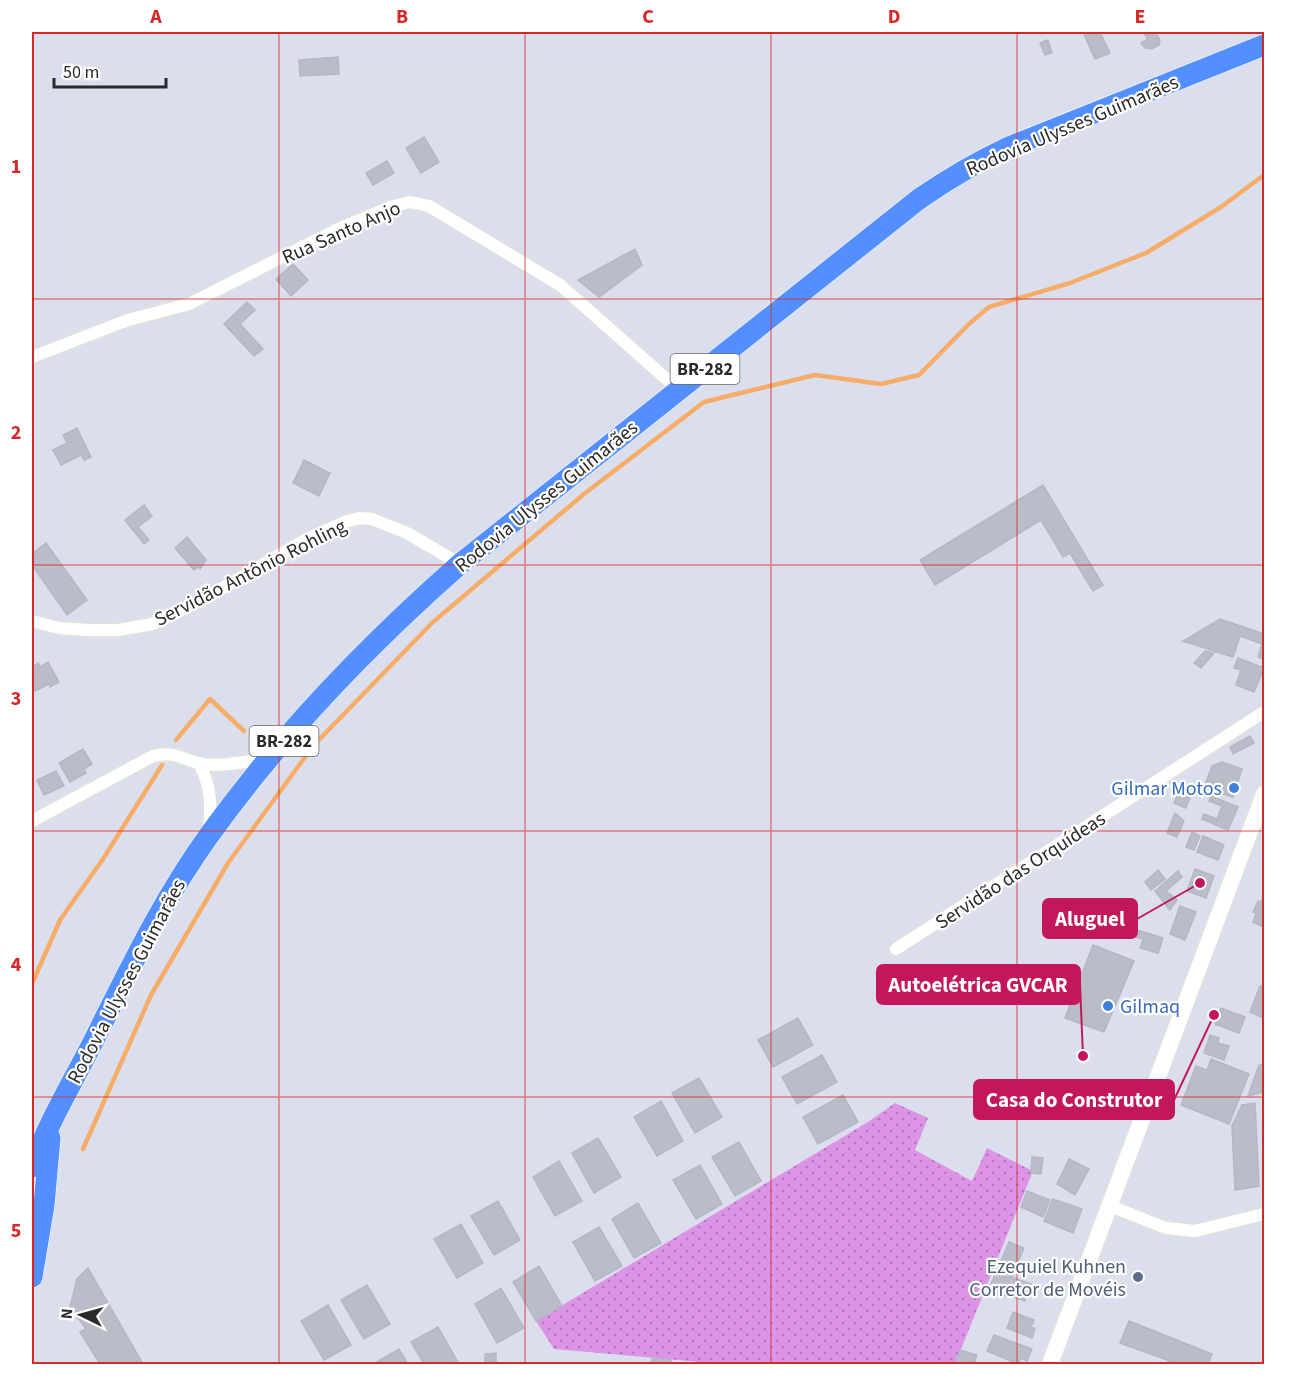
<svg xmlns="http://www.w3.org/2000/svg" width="1296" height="1396" font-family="'Source Sans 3',sans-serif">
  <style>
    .grass { fill: url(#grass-dots) }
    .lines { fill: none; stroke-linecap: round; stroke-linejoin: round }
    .stream { stroke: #f5ad68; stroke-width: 4.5 }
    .building { fill: #babcc7; stroke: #b5b7c8; stroke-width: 1.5 }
    .street-casing { stroke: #e3e4d0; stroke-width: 14 }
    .secondary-casing { stroke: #e3e4d0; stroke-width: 18 }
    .highway-casing { stroke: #fff; stroke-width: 22 }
    .street { stroke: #fff; stroke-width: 12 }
    .secondary { stroke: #fff; stroke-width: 16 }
    .highway { stroke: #548fff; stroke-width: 21 }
    .grid { fill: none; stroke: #d62828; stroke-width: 1.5; stroke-opacity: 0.55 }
    .shop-dot { fill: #3f7fe0; stroke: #fff; stroke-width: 2 }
    .service-dot { fill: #5c6f8a; stroke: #fff; stroke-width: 2 }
    .labels { text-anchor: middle; stroke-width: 4.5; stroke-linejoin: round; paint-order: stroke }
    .shield { fill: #fff; stroke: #6a6a6a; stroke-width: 1.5 }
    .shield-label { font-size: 18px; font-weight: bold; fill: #2a2a2a }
    .street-label { font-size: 20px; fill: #2a2a2a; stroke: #fff }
    .shop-label { font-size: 20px; fill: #366cbe; stroke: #fff; text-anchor: end }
    .service-label { font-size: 20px; fill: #4e5e75; stroke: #fff; text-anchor: end }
    .leader { fill: none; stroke: #c2185b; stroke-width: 2 }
    .callout-dot { fill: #c2185b; stroke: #fff; stroke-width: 2 }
    .callout { fill: #c2185b; stroke: #c2185b; stroke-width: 2 }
    .callout-label { font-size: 21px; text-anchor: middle; font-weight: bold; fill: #fff }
    .neatline { fill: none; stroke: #d62828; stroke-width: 2 }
    .grid-label { font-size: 20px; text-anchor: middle; font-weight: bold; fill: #d62828 }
  </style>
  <defs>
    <pattern id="grass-dots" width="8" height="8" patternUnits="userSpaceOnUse" patternTransform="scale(1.5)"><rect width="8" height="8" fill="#dd94e7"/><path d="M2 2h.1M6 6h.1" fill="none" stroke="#b379bb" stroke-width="1.8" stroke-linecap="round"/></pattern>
  </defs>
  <rect width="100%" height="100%" fill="#dbdfed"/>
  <!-- grass -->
  <polygon class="grass" points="895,1103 928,1118 915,1150 972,1181 987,1148 1033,1171 955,1364 723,1364 554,1349 536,1321 868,1122"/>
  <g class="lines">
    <!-- stream -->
    <g class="stream">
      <polyline points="176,740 210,699 244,731"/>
      <polyline points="32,984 60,920 103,859 162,765"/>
      <polyline points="83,1149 151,995 228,863 313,746 433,622 584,494 704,402 815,375 881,384 919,375 969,324 989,307 1070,283 1146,253 1221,207 1264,175"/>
    </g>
  </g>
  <!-- building -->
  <g class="building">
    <polygon points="1083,32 1100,32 1110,53 1095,59"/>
    <polygon points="1143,32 1155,32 1160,40 1159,45 1152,49 1145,48 1141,43 1148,39"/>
    <polygon points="1048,40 1052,53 1045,55 1040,43"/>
    <polygon points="338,57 339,74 300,76 299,60"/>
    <polygon points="424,137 439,162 421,173 406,148"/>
    <polygon points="387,161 394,173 373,185 366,173"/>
    <polygon points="635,249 642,265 599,297 578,280"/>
    <polygon points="293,264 308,280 291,296 276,279"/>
    <polygon points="247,302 255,310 240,324 263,349 254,356 224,324"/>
    <polygon points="77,428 91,457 84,460 81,455 61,465 53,450 67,443 63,435"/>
    <polygon points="304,460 330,473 319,496 293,483"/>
    <polygon points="1043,485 1103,585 1093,591 1070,553 1063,557 1041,520 935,585 920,560"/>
    <polygon points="144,505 152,516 138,527 149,540 144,544 125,520"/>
    <polygon points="187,537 206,560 200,569 198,567 194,570 175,548"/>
    <polygon points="46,543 87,600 67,615 32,565 32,554"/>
    <polygon points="1220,619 1264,634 1264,659 1258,657 1262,644 1240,636 1233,657 1183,641"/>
    <polygon points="1205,651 1214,653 1201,668 1194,663"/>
    <polygon points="1238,658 1264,668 1254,692 1236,685 1241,670 1234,668"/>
    <polygon points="48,662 59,682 50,687 49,684 35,691 32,684 32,671 34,670 33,667 38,663 40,667"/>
    <polygon points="1250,736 1254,743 1233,754 1230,747"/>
    <polygon points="83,749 92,764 84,769 86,773 70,782 59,763"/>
    <polygon points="1222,762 1242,769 1233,797 1204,788 1212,766"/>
    <polygon points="56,771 64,786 44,795 37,780"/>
    <polygon points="1182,785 1193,789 1186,808 1174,803"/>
    <polygon points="1211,796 1238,807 1228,830 1202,819 1204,814 1217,819 1222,806 1209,801"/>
    <polygon points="1175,813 1184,821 1177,837 1167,833"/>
    <polygon points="1192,832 1200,836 1194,850 1186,847"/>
    <polygon points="1203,836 1224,845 1218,860 1197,852"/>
    <polygon points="1195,869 1214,876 1206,898 1187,891"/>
    <polygon points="1158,870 1165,879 1151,890 1145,882"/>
    <polygon points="1178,871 1182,877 1166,891 1177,900 1170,910 1155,891"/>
    <polygon points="1264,896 1264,927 1253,922 1256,913 1253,912 1258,901 1261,902"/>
    <polygon points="1180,906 1196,912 1185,940 1170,934"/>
    <polygon points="1137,930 1163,938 1158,953 1140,948 1143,939 1135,937"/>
    <polygon points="1093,945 1134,961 1104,1032 1065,1018"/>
    <polygon points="1260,986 1264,987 1264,1018 1250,1012"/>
    <polygon points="1221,1008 1245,1017 1239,1033 1215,1024"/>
    <polygon points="798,1018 813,1045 773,1067 758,1040"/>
    <polygon points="1210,1035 1219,1038 1218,1043 1229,1046 1224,1060 1204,1053"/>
    <polygon points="822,1055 837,1082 797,1104 782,1077"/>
    <polygon points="1211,1059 1249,1074 1229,1124 1181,1105 1196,1066 1207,1070"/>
    <polygon points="1259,1065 1264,1065 1264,1092 1248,1096"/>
    <polygon points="699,1078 722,1117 695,1133 672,1093"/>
    <polygon points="843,1095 858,1122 818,1144 803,1117"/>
    <polygon points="661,1101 683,1141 657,1156 634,1117"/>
    <polygon points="1255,1103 1259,1186 1235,1190 1232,1126 1242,1105"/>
    <polygon points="598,1138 621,1177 594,1193 572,1153"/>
    <polygon points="739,1142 761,1181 735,1196 712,1157"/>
    <polygon points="1032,1157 1043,1158 1041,1174 1031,1173"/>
    <polygon points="1069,1159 1089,1169 1075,1195 1057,1184"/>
    <polygon points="559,1161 582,1201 555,1216 533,1177"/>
    <polygon points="700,1165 722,1204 696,1219 673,1180"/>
    <polygon points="1027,1191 1050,1200 1043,1217 1021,1207"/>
    <polygon points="1053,1199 1082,1209 1073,1233 1044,1221"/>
    <polygon points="498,1201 520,1240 494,1255 471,1216"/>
    <polygon points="638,1203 661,1243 634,1258 612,1219"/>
    <polygon points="461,1224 483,1263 457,1278 434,1239"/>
    <polygon points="599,1227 622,1266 595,1281 573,1242"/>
    <polygon points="1009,1242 1024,1248 1004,1297 988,1291"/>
    <polygon points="539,1266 562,1306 536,1321 513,1282"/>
    <polygon points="88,1268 143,1364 100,1364 80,1332 86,1329 70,1307 77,1279"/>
    <polygon points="1014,1278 1031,1284 1025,1301 1008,1295"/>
    <polygon points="367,1285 390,1324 364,1339 341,1300"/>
    <polygon points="501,1288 524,1328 497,1343 475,1304"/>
    <polygon points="328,1305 351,1345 324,1360 301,1321"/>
    <polygon points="1013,1312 1034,1320 1031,1327 1035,1329 1032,1338 1007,1328"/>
    <polygon points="1129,1321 1212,1354 1208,1364 1178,1364 1120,1343"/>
    <polygon points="438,1327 459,1364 424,1364 411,1342"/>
    <polygon points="994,1335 1032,1349 1027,1361 1021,1358 1018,1364 987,1351"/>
    <polygon points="399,1349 408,1364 373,1364"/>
    <polygon points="960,1350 977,1355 974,1364 955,1364"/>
    <polygon points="496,1353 496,1364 485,1364 485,1354"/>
    <polygon points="652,1358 671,1360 670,1364 651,1364"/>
  </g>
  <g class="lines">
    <defs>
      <g id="street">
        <polyline points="32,357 128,320 189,304 336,230 390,207 410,202 429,206 560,285 679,390"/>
        <polyline points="32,621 59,628 88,630 119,630 152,624 204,599 305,540 345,522 359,518 372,519 407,533 460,564"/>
        <path d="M199 763C212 788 211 805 209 832"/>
        <path d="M32 821 153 756C175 751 179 758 198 763 218 768 249 761 269 758"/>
        <polyline points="896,949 1264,712"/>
        <polyline points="1110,1206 1166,1228 1195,1231 1264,1214"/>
      </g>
      <polyline id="secondary" points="1050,1364 1264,794"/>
      <g id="highway">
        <path d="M32 1167C49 1120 76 1077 98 1032 132 964 165 896 210 834 282 734 368 645 460 564L919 199C948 179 977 162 1009 147L1264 45"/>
        <polyline points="32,1277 44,1205 50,1138"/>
      </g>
    </defs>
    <!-- street casing -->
    <use href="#street" class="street-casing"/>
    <!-- secondary casing -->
    <use href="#secondary" class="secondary-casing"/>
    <!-- highway casing -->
    <use href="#highway" class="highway-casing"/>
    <!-- street -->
    <use href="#street" class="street"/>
    <!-- secondary -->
    <use href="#secondary" class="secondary"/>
    <!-- highway -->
    <use href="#highway" class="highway"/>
  </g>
  <!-- grid -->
  <path class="grid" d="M279 32V1364M525 32V1364M771 32V1364M1017 32V1364M32 299H1264M32 565H1264M32 831H1264M32 1097H1264"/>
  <!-- markers -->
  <g class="shop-dot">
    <circle cx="1234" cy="788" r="6"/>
    <circle cx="1108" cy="1006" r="6"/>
  </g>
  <circle class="service-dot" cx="1138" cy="1277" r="6"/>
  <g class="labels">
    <!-- shield labels -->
    <g class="shield">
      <rect x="670.5" y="354" width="69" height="30" rx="4.5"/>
      <rect x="249.5" y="726" width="69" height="30" rx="4.5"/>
    </g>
    <g class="shield-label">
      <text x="705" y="375">BR-282</text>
      <text x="284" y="747">BR-282</text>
    </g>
    <!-- street labels -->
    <g class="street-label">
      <text transform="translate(1072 125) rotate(-23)" y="7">Rodovia Ulysses Guimarães</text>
      <text transform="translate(341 232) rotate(-24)" y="7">Rua Santo Anjo</text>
      <text transform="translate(546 496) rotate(-39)" y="7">Rodovia Ulysses Guimarães</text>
      <text transform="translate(250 572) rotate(-27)" y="7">Servidão Antônio Rohling</text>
      <text transform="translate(1020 870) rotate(-33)" y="7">Servidão das Orquídeas</text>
      <text transform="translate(126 981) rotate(-62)" y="7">Rodovia Ulysses Guimarães</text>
    </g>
    <!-- shop labels -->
    <g class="shop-label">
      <text x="1222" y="795">Gilmar Motos</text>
      <text x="1120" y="1013" text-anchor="start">Gilmaq</text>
    </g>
    <!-- service labels -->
    <g class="service-label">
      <text x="1126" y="1273">Ezequiel Kuhnen<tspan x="1126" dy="23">Corretor de Movéis</tspan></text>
    </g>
  </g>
  <!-- callouts -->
  <path class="leader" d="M1200 883L1137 919M1083 1056L1080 984M1214 1015L1174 1100"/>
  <g class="callout-dot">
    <circle cx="1200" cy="883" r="6"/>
    <circle cx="1083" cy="1056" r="6"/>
    <circle cx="1214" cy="1015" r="6"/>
  </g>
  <g class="callout">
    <rect x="1043" y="899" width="94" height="39" rx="6"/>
    <rect x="877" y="965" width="203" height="39" rx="6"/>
    <rect x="974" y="1080" width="200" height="39" rx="6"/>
  </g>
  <g class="callout-label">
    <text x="1090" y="926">Aluguel</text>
    <text x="978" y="992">Autoelétrica GVCAR</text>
    <text x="1074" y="1107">Casa do Construtor</text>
  </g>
  <!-- border -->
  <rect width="1296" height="1396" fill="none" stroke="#ffffff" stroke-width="66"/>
  <!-- north arrow -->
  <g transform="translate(81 1315) rotate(275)" stroke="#ffffff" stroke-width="4.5" paint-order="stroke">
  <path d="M0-4.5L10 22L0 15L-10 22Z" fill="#2a2a2a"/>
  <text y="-9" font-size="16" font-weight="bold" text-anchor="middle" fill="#2a2a2a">N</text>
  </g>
  <!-- scale -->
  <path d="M54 78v9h112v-9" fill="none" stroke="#2a2a2a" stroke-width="3"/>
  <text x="63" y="78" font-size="18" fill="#2a2a2a" stroke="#ffffff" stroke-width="4.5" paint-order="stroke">50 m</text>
  <rect x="33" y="33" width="1230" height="1330" class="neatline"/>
  <g class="grid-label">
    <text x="156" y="23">A</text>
    <text x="402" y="23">B</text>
    <text x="648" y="23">C</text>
    <text x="894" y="23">D</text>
    <text x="1140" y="23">E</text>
    <text x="16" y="173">1</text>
    <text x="16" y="439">2</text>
    <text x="16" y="705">3</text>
    <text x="16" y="971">4</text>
    <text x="16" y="1237">5</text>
  </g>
</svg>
